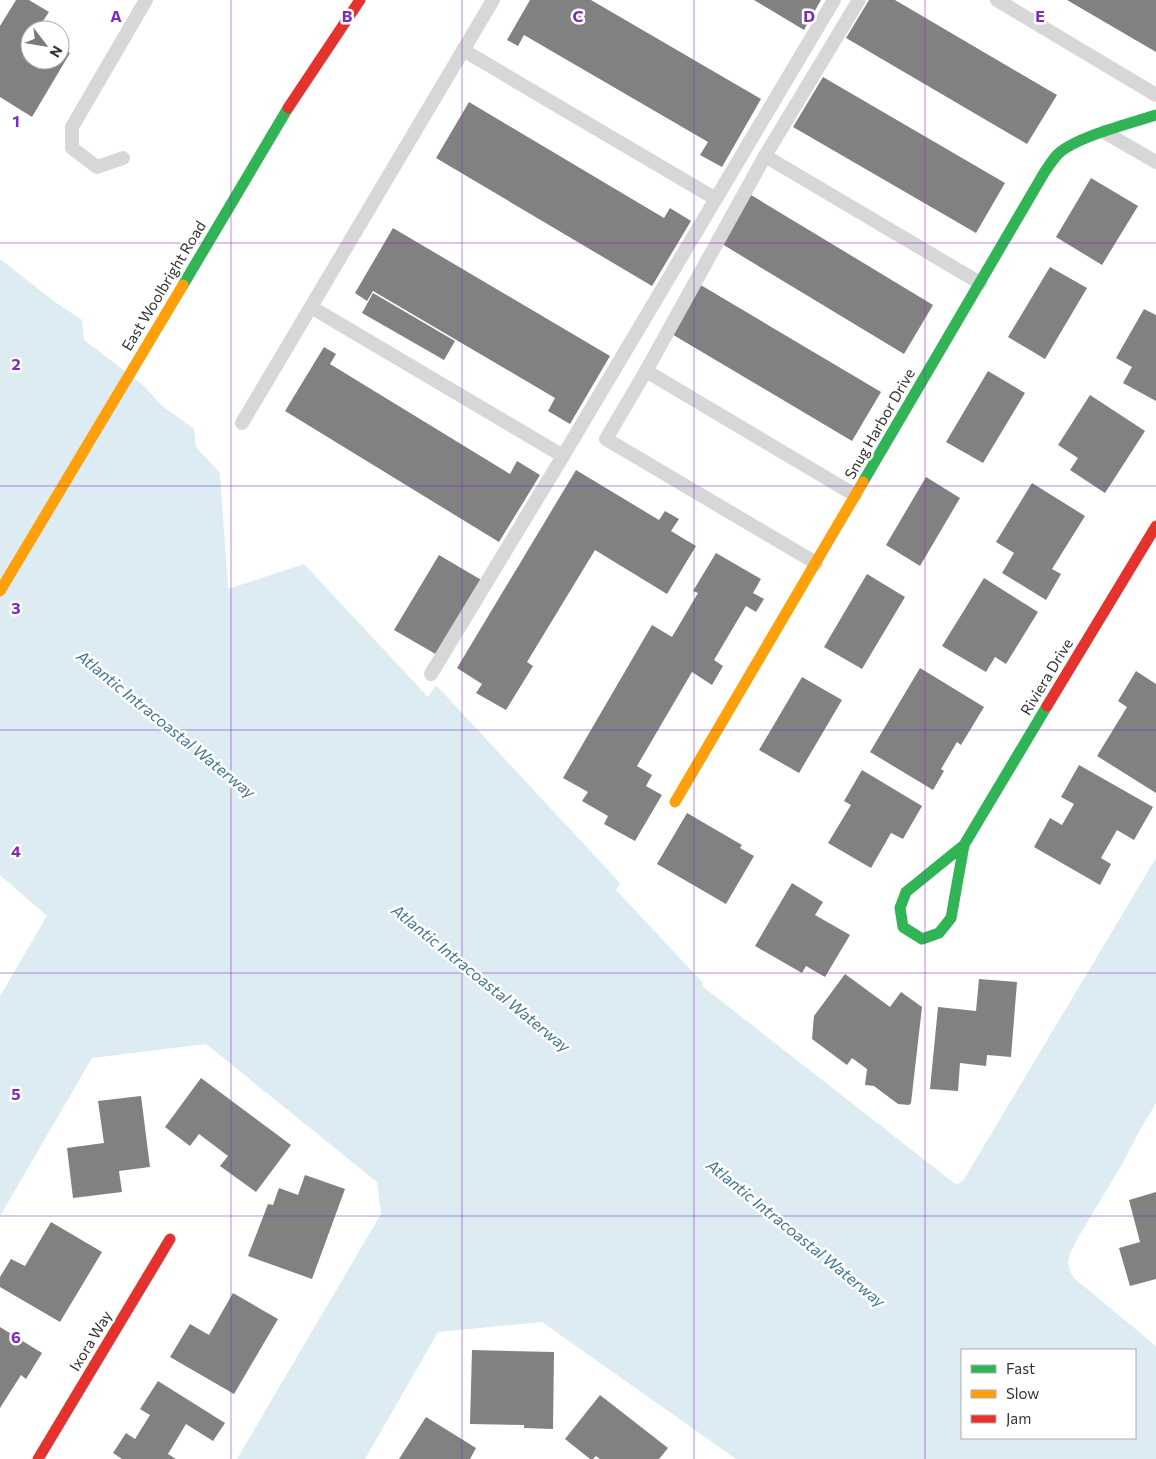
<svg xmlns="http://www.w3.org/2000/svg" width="1156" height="1459" font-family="Commissioner,sans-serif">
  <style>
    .water { fill: #ddebf3; fill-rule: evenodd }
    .building { fill: #818181 }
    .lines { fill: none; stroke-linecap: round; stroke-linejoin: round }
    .lane { stroke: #d7d7d7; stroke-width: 14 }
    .fast { stroke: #30b455; stroke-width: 11 }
    .slow { stroke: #ff9f0a; stroke-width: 11 }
    .jam { stroke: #e5322d; stroke-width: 11 }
    .grid { fill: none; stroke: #7b2cbf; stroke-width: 1; stroke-opacity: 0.55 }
    .labels { text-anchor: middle; stroke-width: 5; stroke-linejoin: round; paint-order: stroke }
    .street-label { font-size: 15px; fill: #333; stroke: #fff }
    .water-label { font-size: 16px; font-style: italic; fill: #3f7597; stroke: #fff }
    .grid-label { font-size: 16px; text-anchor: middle; font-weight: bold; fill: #7b2cbf; stroke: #fff; stroke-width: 5; stroke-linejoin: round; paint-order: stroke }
  </style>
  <rect width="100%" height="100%" fill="#fff"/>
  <!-- water -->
  <path class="water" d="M0 259 55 302 82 320 84 340 143 385 161 405 194 429 196 447 220 473 228 589 304 564 428 697 436 685 620 883 616 890 703 983 702 986 954 1183 958 1184 963 1181 1156 858V1103L1140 1130 1122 1164 1079 1236 1070 1253 1068 1261 1070 1271 1074 1278 1156 1346V1459H736L542 1322 438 1332 365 1459H237L381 1214 377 1182 206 1044 92 1058 0 1216V996L47 916 0 875ZM962 1350H1135V1438H962Z"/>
  <!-- building -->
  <g class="building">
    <polygon points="16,0 29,0 49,12 37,30 30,30 30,60 60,60 60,47 70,53 32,117 0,97 0,26"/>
    <polygon points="530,0 591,0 761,99 722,167 700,155 708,142 524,35 518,46 507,40"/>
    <polygon points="754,0 821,0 804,30"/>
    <polygon points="869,0 895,0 1057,95 1027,144 846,38"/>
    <polygon points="1067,0 1156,0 1156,52"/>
    <polygon points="823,77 1005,183 976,233 793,127"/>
    <polygon points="469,102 664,218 670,208 691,221 652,286 436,158"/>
    <polygon points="1091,178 1138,206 1102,265 1056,237"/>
    <polygon points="751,195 933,305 904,354 722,244"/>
    <polygon points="393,228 610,356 570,424 548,411 555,398 373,291 367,301 355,293"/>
    <polygon points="1050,267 1087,288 1045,359 1008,337"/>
    <polygon points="699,284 881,392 852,441 670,333"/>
    <polygon points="373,293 455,341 444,360 362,313"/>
    <polygon points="1144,309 1156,315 1156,401 1123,383 1132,367 1116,358"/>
    <polygon points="324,347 336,354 330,364 510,474 517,461 540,475 499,542 285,411"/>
    <polygon points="988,371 1025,393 983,463 946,442"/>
    <polygon points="1090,395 1145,431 1105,493 1070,470 1078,458 1058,445"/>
    <polygon points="576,470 659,520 665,511 679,519 671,531 696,546 667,594 595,550 527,662 533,666 506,710 476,693 482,684 457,668"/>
    <polygon points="926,477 960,498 920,566 886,545"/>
    <polygon points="1032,483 1085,516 1052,569 1061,574 1046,600 1002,573 1014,553 996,542"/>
    <polygon points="716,553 761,579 753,593 764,599 756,612 746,606 714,660 723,666 712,685 692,672 637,766 652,775 646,786 662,795 635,841 604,824 608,816 582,801 588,792 563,778 652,625 672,637 698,593 693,591"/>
    <polygon points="439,555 483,581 439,656 394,630"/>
    <polygon points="867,574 905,597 862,669 824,647"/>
    <polygon points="984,578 1038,612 1006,664 995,657 986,672 942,646"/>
    <polygon points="920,668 984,707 961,745 957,742 941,769 944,771 933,790 870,752"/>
    <polygon points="1136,671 1156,684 1156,793 1097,756 1127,707 1118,701"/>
    <polygon points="802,677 842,700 799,773 759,750"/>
    <polygon points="1079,765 1153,807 1134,840 1117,830 1101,858 1111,864 1100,885 1034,847 1050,818 1062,825 1074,804 1061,797"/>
    <polygon points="862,770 922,806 903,839 891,833 871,868 828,843 851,805 844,801"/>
    <polygon points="687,813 742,845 740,848 754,856 726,904 657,864"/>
    <polygon points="792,883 823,902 815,915 850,935 825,977 806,966 802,973 755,946"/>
    <polygon points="845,974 890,1007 901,992 922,1007 911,1103 909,1105 898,1104 874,1086 865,1085 867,1069 852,1058 847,1065 812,1039 814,1016"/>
    <polygon points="979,979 1017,982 1011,1057 987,1055 986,1066 960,1063 958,1091 930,1089 938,1007 976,1011"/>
    <polygon points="201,1078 291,1145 256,1192 220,1166 228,1156 199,1134 190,1146 165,1127"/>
    <polygon points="141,1096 150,1167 119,1171 122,1192 73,1198 67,1148 104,1143 98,1101"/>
    <polygon points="305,1175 345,1189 312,1279 248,1256 268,1204 273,1205 279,1188 298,1195"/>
    <polygon points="1156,1192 1156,1279 1130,1286 1119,1248 1140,1242 1129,1200"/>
    <polygon points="51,1222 102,1252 60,1322 0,1287 0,1277 11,1259 25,1266"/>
    <polygon points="233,1293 278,1319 234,1394 170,1357 190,1324 209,1335"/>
    <polygon points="0,1327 42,1353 26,1379 21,1375 0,1408"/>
    <polygon points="472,1350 554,1352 553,1429 524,1428 524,1425 470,1424"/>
    <polygon points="158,1381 225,1423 213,1441 186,1424 168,1454 176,1459 122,1459 113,1453 126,1433 135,1439 150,1415 140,1409"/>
    <polygon points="600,1395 668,1448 659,1459 600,1459 596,1456 593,1459 590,1459 565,1439"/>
    <polygon points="426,1417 476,1448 470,1459 399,1459"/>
  </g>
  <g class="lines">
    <!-- lane -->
    <g class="lane">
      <polyline points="997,0 1156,95"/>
      <polyline points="463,50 716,199"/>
      <polyline points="1104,132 1156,162"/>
      <polyline points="765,156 980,283"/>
      <polyline points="123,158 97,167 72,148 72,127 146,0"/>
      <polyline points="311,307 563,456 834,0"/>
      <polyline points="646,371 855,495"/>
      <polyline points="242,423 493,0"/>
      <polyline points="816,563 606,439 646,371 765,156 859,0"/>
      <polyline points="431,674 563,456"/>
    </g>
    <!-- fast -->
    <g class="fast">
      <polyline points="183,285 288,108"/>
      <path d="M863 482 1044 173C1048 167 1053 159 1058 154 1076 137 1131 123 1156 115"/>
      <polyline points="964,845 951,918 939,933 922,939 903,927 900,908 906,892 964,845 1047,706"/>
    </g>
    <!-- slow -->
    <g class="slow">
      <polyline points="0,591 183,285"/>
      <polyline points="675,802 863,482"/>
    </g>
    <!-- jam -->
    <g class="jam">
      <polyline points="288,108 360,0"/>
      <polyline points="1047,706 1156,526"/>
      <polyline points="38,1459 170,1239"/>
    </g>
  </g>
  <!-- grid -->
  <path class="grid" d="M231 0V1459M462 0V1459M694 0V1459M925 0V1459M0 243H1156M0 486H1156M0 730H1156M0 973H1156M0 1216H1156"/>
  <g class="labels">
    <!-- street labels -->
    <g class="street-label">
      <text transform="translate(164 286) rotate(-59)" y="5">East Woolbright Road</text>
      <text transform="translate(880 424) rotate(-60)" y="5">Snug Harbor Drive</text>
      <text transform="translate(1047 677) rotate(-59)" y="5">Riviera Drive</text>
      <text transform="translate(91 1341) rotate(-59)" y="5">Ixora Way</text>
    </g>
    <!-- water labels -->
    <g class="water-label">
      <text transform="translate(166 724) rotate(39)" y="6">Atlantic Intracoastal Waterway</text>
      <text transform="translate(481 978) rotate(39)" y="6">Atlantic Intracoastal Waterway</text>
      <text transform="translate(796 1233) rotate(39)" y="6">Atlantic Intracoastal Waterway</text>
    </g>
  </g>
  <g class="grid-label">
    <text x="116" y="22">A</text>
    <text x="347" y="22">B</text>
    <text x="578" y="22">C</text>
    <text x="809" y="22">D</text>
    <text x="1040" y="22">E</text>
    <text x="16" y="127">1</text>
    <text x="16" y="370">2</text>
    <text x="16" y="614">3</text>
    <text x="16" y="857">4</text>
    <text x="16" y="1100">5</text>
    <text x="16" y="1343">6</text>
  </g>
  <!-- legend -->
  <rect x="961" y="1349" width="175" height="90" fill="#ffffff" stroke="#adadad"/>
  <rect x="971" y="1365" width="25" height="8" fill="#30b455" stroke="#adadad"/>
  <text x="1006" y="1374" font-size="15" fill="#333333">Fast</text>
  <rect x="971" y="1390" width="25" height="8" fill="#ff9f0a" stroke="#adadad"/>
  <text x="1006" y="1399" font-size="15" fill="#333333">Slow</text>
  <rect x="971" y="1415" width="25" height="8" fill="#e5322d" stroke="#adadad"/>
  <text x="1006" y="1424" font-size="15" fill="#333333">Jam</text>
  <!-- north arrow -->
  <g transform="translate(45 45) rotate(121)"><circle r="24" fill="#ffffff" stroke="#adadad"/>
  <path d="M0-4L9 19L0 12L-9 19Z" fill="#7a7a7a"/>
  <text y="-8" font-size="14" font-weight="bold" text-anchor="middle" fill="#333333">N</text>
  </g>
</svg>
